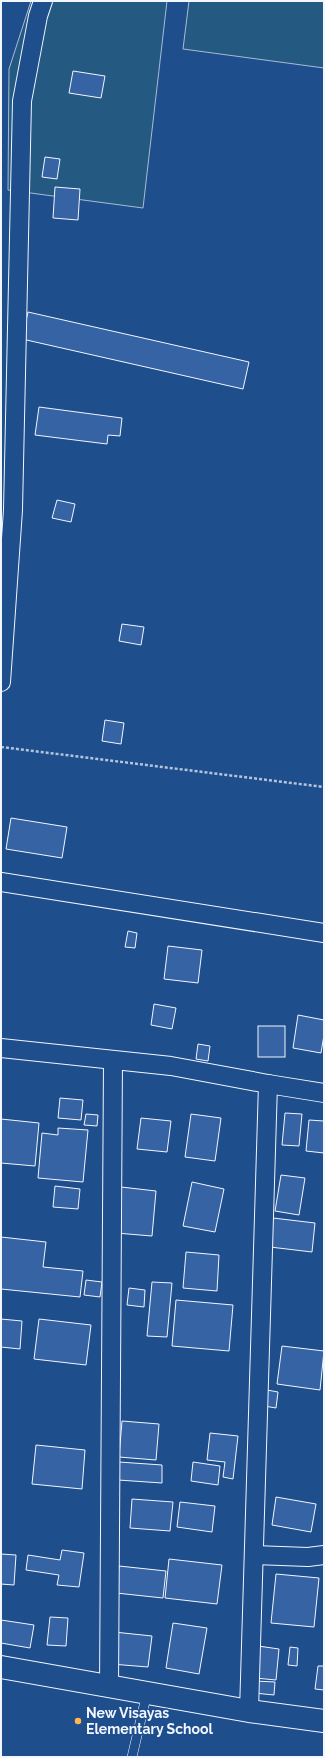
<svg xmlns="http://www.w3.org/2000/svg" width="325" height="1758" font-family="Raleway,sans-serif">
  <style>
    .green { fill: #245a82; stroke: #a8bbd7 }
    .building { fill: #3563a3; stroke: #f2f6ff }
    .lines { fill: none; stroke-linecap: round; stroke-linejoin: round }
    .service-casing { stroke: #f2f6ff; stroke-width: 10 }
    .minor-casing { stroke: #f2f6ff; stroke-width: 20 }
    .secondary-casing { stroke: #f2f6ff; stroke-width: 24 }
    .path { stroke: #b3c4dc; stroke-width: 2.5; stroke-dasharray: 3 2; stroke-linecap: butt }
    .service { stroke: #1f4e8c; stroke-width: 9 }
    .minor { stroke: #1f4e8c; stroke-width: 18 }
    .secondary { stroke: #1f4e8c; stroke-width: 22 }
    .poi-dot { fill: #ffb74d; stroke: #1f4e8c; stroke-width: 1.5 }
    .labels { text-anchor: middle; stroke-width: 3; stroke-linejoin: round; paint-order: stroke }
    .poi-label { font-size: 14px; font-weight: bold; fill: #f2f6ff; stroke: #1f4e8c; text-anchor: start }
  </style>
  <rect width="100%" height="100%" fill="#1f4e8c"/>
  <!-- green -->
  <g class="green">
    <polygon points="31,1 167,1 143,208 8,190 9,69"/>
    <polygon points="189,1 324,1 324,68 183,49"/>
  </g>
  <!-- building -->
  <g class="building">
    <polygon points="73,71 105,76 101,98 69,93"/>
    <polygon points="45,157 60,159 57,179 42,177"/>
    <polygon points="55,187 80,189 78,220 53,218"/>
    <polygon points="28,312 249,362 243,389 22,339"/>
    <polygon points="39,407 122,418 120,436 108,435 107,444 35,435"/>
    <polygon points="57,500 75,504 71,522 52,518"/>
    <polygon points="122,624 144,627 141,645 119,641"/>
    <polygon points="105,720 124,723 121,744 102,741"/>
    <polygon points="11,818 67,827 62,858 6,849"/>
    <polygon points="128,931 137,933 135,948 125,947"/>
    <polygon points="168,946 202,950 198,983 164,979"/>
    <polygon points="154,1004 176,1008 172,1029 151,1025"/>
    <polygon points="298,1015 324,1020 324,1035 321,1053 293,1048"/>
    <rect x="258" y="1026" width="27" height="31"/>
    <polygon points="198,1044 210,1046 208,1061 196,1059"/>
    <polygon points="60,1098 83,1100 81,1120 58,1118"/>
    <polygon points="285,1113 302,1114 299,1146 282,1145"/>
    <polygon points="86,1114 98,1115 97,1126 84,1125"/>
    <polygon points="191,1114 221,1118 215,1161 185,1157"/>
    <polygon points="141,1118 171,1121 167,1152 137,1149"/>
    <polygon points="1,1119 39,1123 35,1166 1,1163"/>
    <polygon points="309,1120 324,1121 324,1153 306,1151"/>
    <polygon points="58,1128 88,1130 83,1182 38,1178 42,1133 58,1135"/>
    <polygon points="281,1175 305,1178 299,1215 275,1211"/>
    <polygon points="192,1182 224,1189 215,1232 183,1226"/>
    <polygon points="55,1186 80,1189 78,1209 53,1207"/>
    <polygon points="121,1187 156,1191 152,1236 116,1233"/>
    <polygon points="273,1218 315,1223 312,1252 270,1247"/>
    <polygon points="1,1237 46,1242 43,1267 83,1271 80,1297 1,1289"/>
    <polygon points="186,1252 219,1255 217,1291 183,1288"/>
    <polygon points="86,1280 102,1282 100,1297 84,1295"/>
    <polygon points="152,1282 172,1283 167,1337 147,1336"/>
    <polygon points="129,1288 145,1290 144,1307 127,1305"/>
    <polygon points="176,1300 233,1305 229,1351 172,1346"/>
    <polygon points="1,1319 22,1321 20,1349 1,1347"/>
    <polygon points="39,1319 91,1325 86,1365 34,1359"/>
    <polygon points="282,1346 324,1351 320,1390 277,1384"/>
    <polygon points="267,1390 278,1392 276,1408 264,1406"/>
    <polygon points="122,1421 159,1424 156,1460 119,1457"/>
    <polygon points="210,1433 238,1436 233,1479 223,1477 225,1462 207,1460"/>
    <polygon points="36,1445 85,1450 82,1489 32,1484"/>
    <polygon points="119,1462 162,1465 162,1483 118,1480"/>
    <polygon points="193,1462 220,1466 218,1485 191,1481"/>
    <polygon points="276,1497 316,1504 311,1532 272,1525"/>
    <polygon points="132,1499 173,1502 170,1531 130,1528"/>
    <polygon points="180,1502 215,1506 212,1532 177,1527"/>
    <polygon points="62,1550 84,1553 79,1587 57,1585 59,1575 26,1570 28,1555 60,1560"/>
    <polygon points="1,1554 16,1555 14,1585 1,1584"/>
    <polygon points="169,1559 222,1565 217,1604 165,1598"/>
    <polygon points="119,1566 166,1571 163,1598 116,1593"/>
    <polygon points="276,1574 319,1578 314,1627 271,1623"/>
    <polygon points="50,1617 68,1618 66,1646 47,1645"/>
    <polygon points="1,1620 34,1625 30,1648 1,1643"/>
    <polygon points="173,1623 207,1628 199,1674 166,1668"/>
    <polygon points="114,1632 152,1636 148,1667 111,1664"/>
    <polygon points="258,1646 279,1649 276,1680 255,1678"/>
    <polygon points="290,1647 298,1648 297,1666 288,1665"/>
    <polygon points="318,1666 324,1666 324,1690 315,1689"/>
    <polygon points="255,1681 275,1682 274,1695 254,1693"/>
  </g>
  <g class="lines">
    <defs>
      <polyline id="service" points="132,1757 147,1693"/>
      <g id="minor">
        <polyline points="1,682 13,510 22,101 38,16 43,1"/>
        <polyline points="1,882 324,933"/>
        <polyline points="1,1048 171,1066 268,1084 324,1093"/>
        <polyline points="254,1555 308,1557 324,1555"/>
        <polyline points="109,1687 113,1060"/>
        <polyline points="249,1711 268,1084"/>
      </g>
      <polyline id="secondary" points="1,1667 249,1711 324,1721"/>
    </defs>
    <!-- service casing -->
    <use href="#service" class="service-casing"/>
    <!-- minor casing -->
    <use href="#minor" class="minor-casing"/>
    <!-- secondary casing -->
    <use href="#secondary" class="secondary-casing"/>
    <!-- path -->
    <polyline class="path" points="1,747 324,787"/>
    <!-- service -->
    <use href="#service" class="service"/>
    <!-- minor -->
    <use href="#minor" class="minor"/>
    <!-- secondary -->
    <use href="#secondary" class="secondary"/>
  </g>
  <!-- markers -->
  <circle class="poi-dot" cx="78" cy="1721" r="4"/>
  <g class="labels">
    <!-- poi labels -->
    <g class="poi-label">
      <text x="86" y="1718">New Visayas<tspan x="86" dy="16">Elementary School</tspan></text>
    </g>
  </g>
  <!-- border -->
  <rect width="325" height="1758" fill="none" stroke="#f2f6ff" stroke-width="4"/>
</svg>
